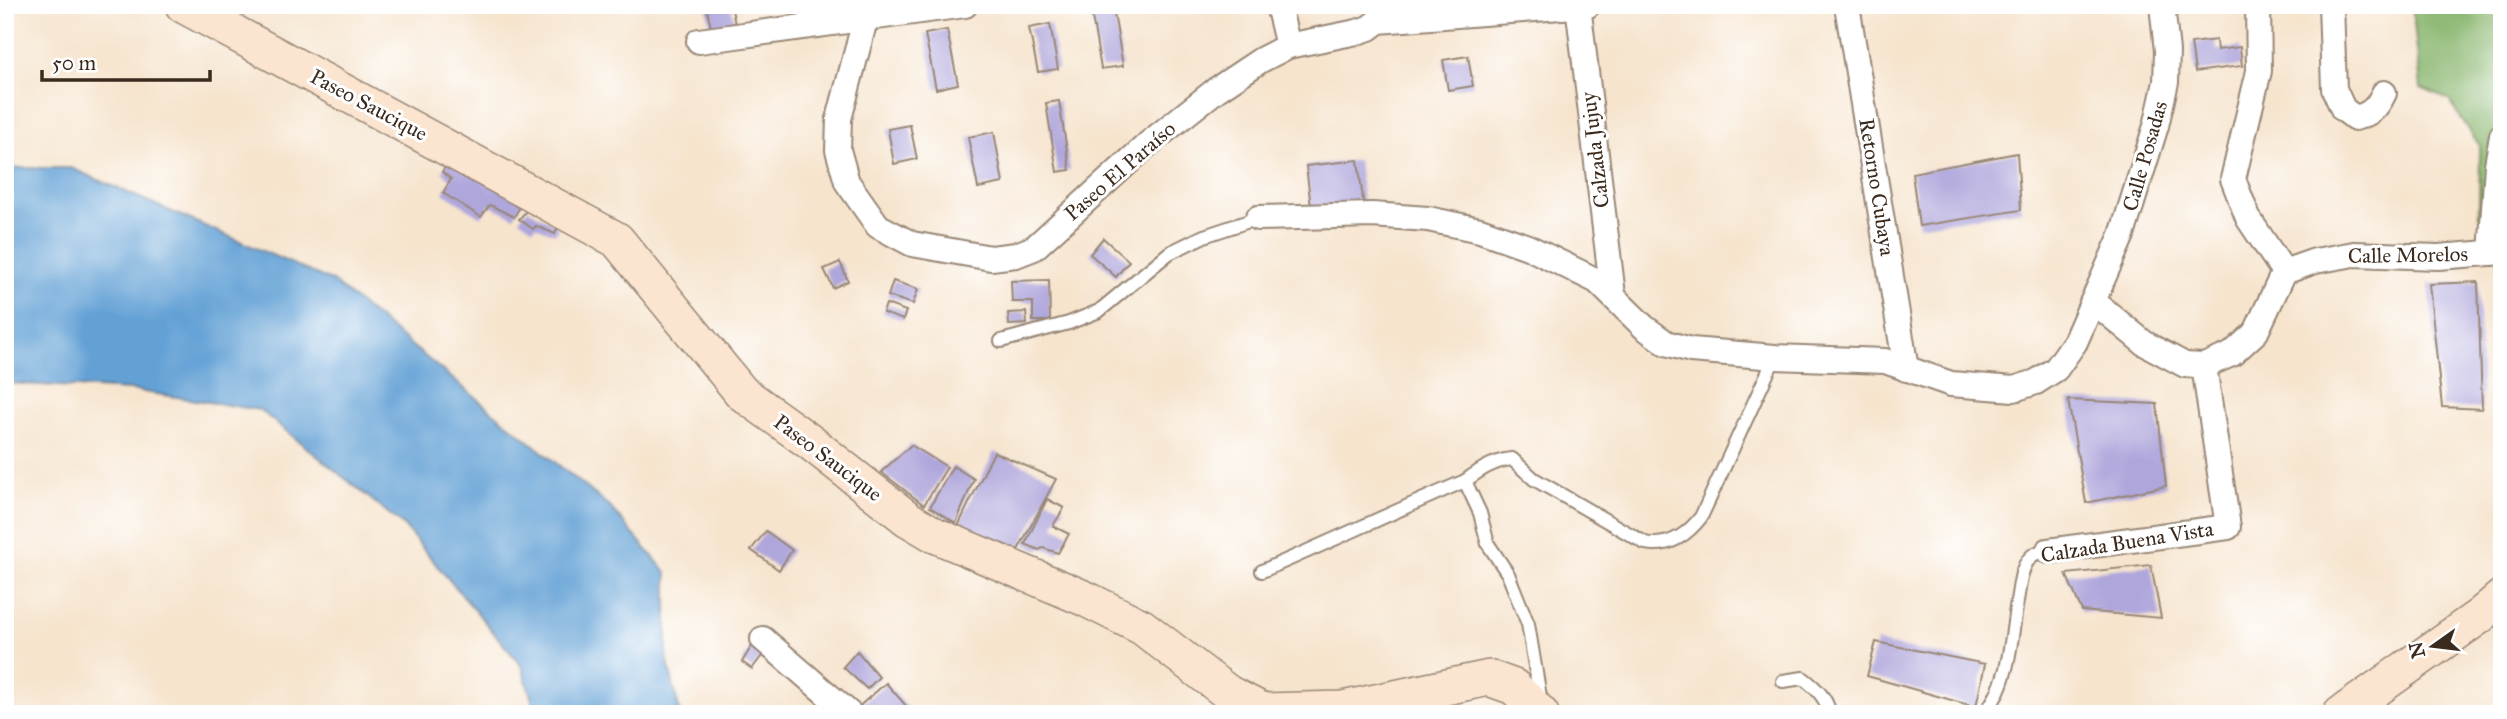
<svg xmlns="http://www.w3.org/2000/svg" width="2507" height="719" font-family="'IM FELL Great Primer',serif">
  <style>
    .forest { fill: #88b56d; stroke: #627046; stroke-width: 2 }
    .water { fill: #64a1d5; stroke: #50667a; stroke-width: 2 }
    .building { fill: #afa6db }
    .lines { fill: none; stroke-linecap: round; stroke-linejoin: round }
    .lane-casing { stroke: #988776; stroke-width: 16 }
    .street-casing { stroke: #988776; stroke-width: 28 }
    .secondary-casing { stroke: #988776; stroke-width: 38 }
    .lane { stroke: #fff; stroke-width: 12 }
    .street { stroke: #fff; stroke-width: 24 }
    .secondary { stroke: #fce5d0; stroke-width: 35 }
    .labels { text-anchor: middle; stroke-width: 6; stroke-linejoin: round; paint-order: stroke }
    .street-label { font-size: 21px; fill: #3b2a1e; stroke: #fff }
  </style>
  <rect width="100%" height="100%" fill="#fff"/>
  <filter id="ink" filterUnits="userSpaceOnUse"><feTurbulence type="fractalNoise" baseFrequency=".0143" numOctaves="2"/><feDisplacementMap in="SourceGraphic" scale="14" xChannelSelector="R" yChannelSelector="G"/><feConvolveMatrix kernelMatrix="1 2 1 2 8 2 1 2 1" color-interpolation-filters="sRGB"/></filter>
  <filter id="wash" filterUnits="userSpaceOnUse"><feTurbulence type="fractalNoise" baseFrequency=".00686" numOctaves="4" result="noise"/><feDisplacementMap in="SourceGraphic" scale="28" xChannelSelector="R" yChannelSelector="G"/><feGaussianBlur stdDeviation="1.57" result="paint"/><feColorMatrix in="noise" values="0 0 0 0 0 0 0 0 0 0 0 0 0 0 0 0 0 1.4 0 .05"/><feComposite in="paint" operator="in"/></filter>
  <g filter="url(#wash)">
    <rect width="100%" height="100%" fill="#f6e4cd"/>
    <!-- forest -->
    <polygon class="forest" points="2412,5 2502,5 2502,212 2479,217 2480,146 2449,100 2421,88"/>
    <!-- water -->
    <polygon class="water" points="5,168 71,168 332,281 609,506 667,573 667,658 680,714 536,714 522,666 403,525 260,410 131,390 5,383"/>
    <g id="blocks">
      <!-- building -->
      <g class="building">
        <polygon points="706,5 731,5 735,24 711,28"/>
        <polygon points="1113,7 1123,66 1101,69 1091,11"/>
        <polygon points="1050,24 1058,69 1038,72 1029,28"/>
        <polygon points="947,30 958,84 936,89 925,34"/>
        <polygon points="2216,40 2217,50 2240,47 2242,66 2195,72 2191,43"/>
        <polygon points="1468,56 1473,86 1448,90 1443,60"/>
        <polygon points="1059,101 1070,170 1057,172 1046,103"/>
        <polygon points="910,125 917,159 894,164 888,129"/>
        <polygon points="994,132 1003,183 978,188 968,137"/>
        <polygon points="2017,153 2021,210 1919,226 1912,173"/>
        <polygon points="450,158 525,198 514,217 490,205 481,217 443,193 451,179 442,172"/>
        <polygon points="1358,160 1364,209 1312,215 1306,166"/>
        <polygon points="528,209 558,227 555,234 536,226 533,229 519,219"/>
        <polygon points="1103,238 1129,261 1116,277 1090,254"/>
        <polygon points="840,262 848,281 833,288 824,269"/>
        <polygon points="1049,280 1050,321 1033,321 1033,302 1012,302 1011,281"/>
        <polygon points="893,281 918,289 913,304 888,296"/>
        <polygon points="2478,282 2482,409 2442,407 2429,284"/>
        <polygon points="886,304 906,311 903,320 883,313"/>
        <polygon points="1026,312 1027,324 1009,325 1008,313"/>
        <polygon points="2068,400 2157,404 2166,486 2086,503"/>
        <polygon points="911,445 947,467 924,505 881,472"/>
        <polygon points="994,452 1056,479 1018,550 958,526"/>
        <polygon points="953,466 974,479 956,523 930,507"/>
        <polygon points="1047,499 1064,508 1053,526 1069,534 1058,553 1043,548 1039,550 1025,544"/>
        <polygon points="766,531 792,550 779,570 751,550"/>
        <polygon points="2151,565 2161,618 2082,611 2066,574"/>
        <polygon points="1876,642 1985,664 1976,707 1867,676"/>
        <polygon points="753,644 764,653 752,669 742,662"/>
        <polygon points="857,651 879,677 867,689 843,667"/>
        <polygon points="886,683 908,708 901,714 860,714 856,709"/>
      </g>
    </g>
  </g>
  <g filter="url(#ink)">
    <use href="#blocks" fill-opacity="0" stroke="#988776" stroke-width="2"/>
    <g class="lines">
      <defs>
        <g id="lane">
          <polyline points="1001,341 1069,323 1099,311 1169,253 1204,236 1258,218"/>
          <path d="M1465 481C1480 470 1493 461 1512 459L1534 479 1645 543C1669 548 1687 535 1701 517L1775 357"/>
          <path d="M1262 571C1330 542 1397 510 1465 481L1480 513 1488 544 1508 574 1528 624 1541 703"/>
          <path d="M1783 681 1803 678C1816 688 1826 697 1830 714"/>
          <path d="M1984 714C2011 683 2011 634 2018 595 2020 583 2021 569 2029 559 2034 552 2041 552 2048 551"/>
        </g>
        <g id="street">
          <polyline points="869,5 839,119 838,150 847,182 878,226 912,244 991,258 1016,255 1034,248 1148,144 1216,90 1261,60 1288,46 1357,32 1369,28 1378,21 1588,5"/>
          <polyline points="1278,5 1288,46"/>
          <polyline points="1578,5 1613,295"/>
          <polyline points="1847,5 1906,369"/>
          <polyline points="2258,5 2259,71 2233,179 2248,218 2284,272"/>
          <path d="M2331 5 2334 89 2343 109 2355 118C2371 114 2377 108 2384 93"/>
          <polyline points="699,41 965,5"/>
          <polyline points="1258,218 1372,215 1428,219 1480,230 1528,247 1597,281 1644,327 1666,343 1691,350 1775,357 1885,361 1951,384 2014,389 2036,382 2056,369 2075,342 2122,235 2156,126 2166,82 2167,51 2162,5"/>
          <polyline points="2491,253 2497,165 2502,136"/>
          <polyline points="2093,301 2144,343 2185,365 2204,366 2232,354 2256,332 2284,272 2315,261 2354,254 2438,257 2502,252"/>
          <polyline points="2048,551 2228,527 2204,366"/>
          <polyline points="763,639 850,714"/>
        </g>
        <g id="secondary">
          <polyline points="183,5 617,240 742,393 810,442 908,519 935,535 1086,599 1142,627 1228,693 1263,711 1342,709 1489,678 1514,687 1541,714"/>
          <polyline points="2341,714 2481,615 2502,597"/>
        </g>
      </defs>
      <!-- lane casing -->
      <use href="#lane" class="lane-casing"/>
      <!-- street casing -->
      <use href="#street" class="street-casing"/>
      <!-- secondary casing -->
      <use href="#secondary" class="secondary-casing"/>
      <!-- lane -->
      <use href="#lane" class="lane"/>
      <!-- street -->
      <use href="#street" class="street"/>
      <!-- secondary -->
      <use href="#secondary" class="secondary"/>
    </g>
  </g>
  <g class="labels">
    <!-- street labels -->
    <g class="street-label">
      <text transform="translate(369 105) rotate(28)" y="7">Paseo Saucique</text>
      <text transform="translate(1595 150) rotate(-97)" y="7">Calzada Jujuy</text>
      <text transform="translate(2145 156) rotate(-74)" y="7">Calle Posadas</text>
      <text transform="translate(1120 171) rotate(-41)" y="7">Paseo El Paraíso</text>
      <text transform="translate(1877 187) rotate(81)" y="7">Retorno Cubaya</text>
      <text transform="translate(2408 255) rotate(-1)" y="7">Calle Morelos</text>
      <text transform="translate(828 458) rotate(37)" y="7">Paseo Saucique</text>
      <text transform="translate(2127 542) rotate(-9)" y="7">Calzada Buena Vista</text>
    </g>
  </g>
  <!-- margin -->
  <rect width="2507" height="719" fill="none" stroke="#fff" stroke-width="28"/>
  <!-- north arrow -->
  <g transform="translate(2433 646) rotate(256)" stroke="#ffffff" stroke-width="5" paint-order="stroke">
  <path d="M0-5L12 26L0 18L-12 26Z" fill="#3b2a1e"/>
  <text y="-10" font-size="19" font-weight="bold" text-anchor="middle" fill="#3b2a1e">N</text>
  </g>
  <!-- scale -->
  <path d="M42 70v10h168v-10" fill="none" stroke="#3b2a1e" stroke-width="3.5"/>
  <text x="52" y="70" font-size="21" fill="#3b2a1e" stroke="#ffffff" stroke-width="5" paint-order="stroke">50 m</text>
</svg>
